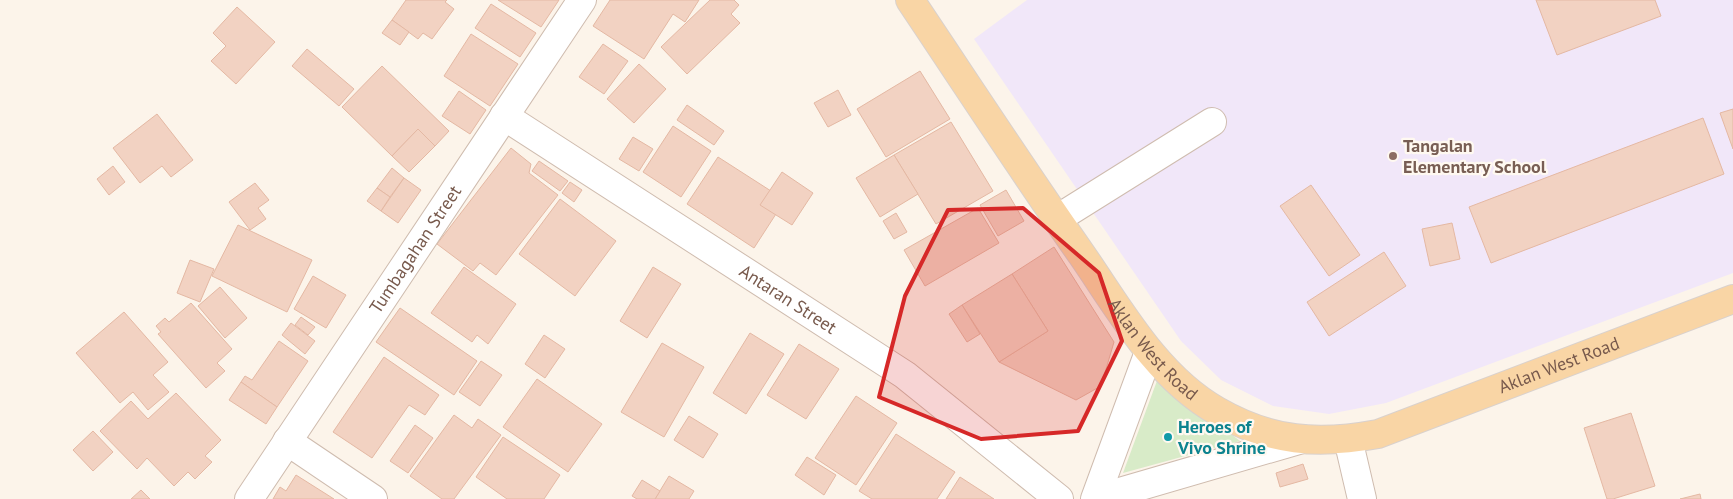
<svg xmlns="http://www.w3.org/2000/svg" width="1733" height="499" font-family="'PT Sans',sans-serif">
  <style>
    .education { fill: #f1e7f9 }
    .green { fill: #d8ebc8 }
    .building { fill: #f2d2c2; stroke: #e4b8a3 }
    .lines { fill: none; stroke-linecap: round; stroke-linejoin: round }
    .minor-casing { stroke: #cfbcaf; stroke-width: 30 }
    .major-casing { stroke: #d9d1cd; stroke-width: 30 }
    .minor { stroke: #fff; stroke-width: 28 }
    .major { stroke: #f9d5a5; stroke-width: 28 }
    .marked { fill: #d62828; fill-opacity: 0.2; stroke: #d62828; stroke-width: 4; stroke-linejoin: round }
    .education-dot { fill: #8d6e63; stroke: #fff9f1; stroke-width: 2 }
    .culture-dot { fill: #0f9aa8; stroke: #fff9f1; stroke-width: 2 }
    .labels { text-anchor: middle; stroke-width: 4.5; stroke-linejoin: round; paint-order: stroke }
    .education-label { font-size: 18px; font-weight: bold; fill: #785e54; stroke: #fff9f1; text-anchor: start }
    .street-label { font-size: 18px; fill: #785a4d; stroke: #fff9f1 }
    .culture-label { font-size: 18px; font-weight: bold; fill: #0d838f; stroke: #fff9f1; text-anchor: start }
  </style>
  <rect width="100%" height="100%" fill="#fcf4ea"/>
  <!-- education -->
  <polygon class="education" points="1027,0 1733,0 1733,273 1386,403 1329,414 1273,406 1221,380 1181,341 974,39"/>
  <!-- green -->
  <polygon class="green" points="1158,378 1240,441 1123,473"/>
  <!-- building -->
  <g class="building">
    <polygon points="406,0 447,0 445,2 454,9 432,39 423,33 418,39 392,20"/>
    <polygon points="498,0 559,0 541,27"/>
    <polygon points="610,0 699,0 685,22 673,14 644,59 593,26"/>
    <polygon points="710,0 734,0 739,5 731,14 740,23 687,74 661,47"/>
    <polygon points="1536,0 1655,0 1661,16 1557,55"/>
    <polygon points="491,4 536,33 520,57 475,28"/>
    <polygon points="237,7 275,42 236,84 211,61 226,46 213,33"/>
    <polygon points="392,20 409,32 400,45 382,33"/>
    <polygon points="471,34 518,64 490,106 444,76"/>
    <polygon points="603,44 628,61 604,94 579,77"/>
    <polygon points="307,49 354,89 339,106 292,66"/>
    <polygon points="639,64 666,89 634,123 607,99"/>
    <polygon points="382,66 449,131 435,146 418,129 392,156 342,107"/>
    <polygon points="920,71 950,119 886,157 857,109"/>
    <polygon points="838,90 851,115 828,127 814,103"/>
    <polygon points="459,91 486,110 470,134 442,116"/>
    <polygon points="687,105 724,131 714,145 677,120"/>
    <polygon points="1733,109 1733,149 1720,113"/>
    <polygon points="157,114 193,160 171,177 162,166 140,183 113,148"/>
    <polygon points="1703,118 1724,174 1491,263 1469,207"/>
    <polygon points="951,122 993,191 936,224 894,155"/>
    <polygon points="673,126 711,151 681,197 643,172"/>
    <polygon points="418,129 435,146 409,172 392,156"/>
    <polygon points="633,137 653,149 639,171 619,159"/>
    <polygon points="511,148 531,164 529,173 558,195 496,275 480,263 473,271 437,244"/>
    <polygon points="894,155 918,194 880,217 856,178"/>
    <polygon points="718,157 785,200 754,248 687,204"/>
    <polygon points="539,161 568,181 560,191 532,171"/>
    <polygon points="113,166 125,182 109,195 97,179"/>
    <polygon points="392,168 404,178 390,197 377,188"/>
    <polygon points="782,172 813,193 792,225 760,205"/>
    <polygon points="404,178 421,190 398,223 381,211"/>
    <polygon points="570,182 582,190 574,202 562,193"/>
    <polygon points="255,183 269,200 258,208 266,219 250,230 229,202"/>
    <polygon points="1311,185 1360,255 1329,276 1280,206"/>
    <polygon points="377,188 390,197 381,211 367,201"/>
    <polygon points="1006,190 1024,221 998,236 980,205"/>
    <polygon points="560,199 616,241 575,296 519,254"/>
    <polygon points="978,208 999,243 925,286 904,250"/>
    <polygon points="896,213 907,232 894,239 883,221"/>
    <polygon points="1452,223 1460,259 1430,266 1422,229"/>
    <polygon points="238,225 312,260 287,312 212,276"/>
    <polygon points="1054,247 1114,342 1101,386 1076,400 999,362 1048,331 1012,274"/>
    <polygon points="1384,252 1406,286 1329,336 1307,302"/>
    <polygon points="190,260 214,269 200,302 177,293"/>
    <polygon points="464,267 516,304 488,344 477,335 472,342 431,313"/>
    <polygon points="653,267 681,284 647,338 620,321"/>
    <polygon points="1012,274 1048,331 999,362 962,305"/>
    <polygon points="313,276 346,295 326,328 294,309"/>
    <polygon points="220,287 247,318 225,338 198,306"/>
    <polygon points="191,303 232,349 217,363 225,371 206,388 158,334 161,332 156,326 165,318 169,322"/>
    <polygon points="962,305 980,334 967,342 949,314"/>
    <polygon points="400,308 477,361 454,395 376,342"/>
    <polygon points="124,312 168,362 153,375 169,392 148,410 133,392 120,403 76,353"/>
    <polygon points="301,317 315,327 308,335 295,325"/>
    <polygon points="291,323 315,341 305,354 282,335"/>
    <polygon points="750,333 784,354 746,414 713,393"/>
    <polygon points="544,335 565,349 545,378 525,364"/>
    <polygon points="279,341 308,361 277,407 241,382 245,376 252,380"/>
    <polygon points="662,343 704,367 664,437 621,412"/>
    <polygon points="799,344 839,369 806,419 767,395"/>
    <polygon points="384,357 439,395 425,415 409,405 372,458 333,432"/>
    <polygon points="481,361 502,375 480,406 459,392"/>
    <polygon points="537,379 602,424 568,472 503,427"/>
    <polygon points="241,382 277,407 266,424 229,400"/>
    <polygon points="176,393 221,440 205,456 212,462 195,479 188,472 174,486 147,458 137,469 100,431 131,401 148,419"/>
    <polygon points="856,396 897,423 856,485 815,458"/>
    <polygon points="1631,413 1655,486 1613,499 1607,499 1584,428"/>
    <polygon points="454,415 472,428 478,419 501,435 454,499 442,499 410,476"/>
    <polygon points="689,416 718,434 703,458 674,440"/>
    <polygon points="415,425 433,438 408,473 390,461"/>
    <polygon points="93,431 113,452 93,471 73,450"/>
    <polygon points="896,434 955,472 937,499 872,499 859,491"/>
    <polygon points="503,437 560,475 544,499 507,499 476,477"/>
    <polygon points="807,457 836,475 824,495 795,475"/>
    <polygon points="1303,464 1308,479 1280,487 1276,473"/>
    <polygon points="296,475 334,499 273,499 280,487 286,491"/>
    <polygon points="669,476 694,491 689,499 655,499"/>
    <polygon points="960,477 994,499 946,499"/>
    <polygon points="642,480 660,491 655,499 637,499 632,496"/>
    <polygon points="141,490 150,499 131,499"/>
    <polygon points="1700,494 1701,499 1680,499"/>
  </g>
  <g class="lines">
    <defs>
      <g id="minor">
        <path id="s1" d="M504 116 905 375 1059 499"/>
        <polyline points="1057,219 1212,122"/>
        <polyline points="1348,439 1362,499"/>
        <polyline points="287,441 373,499"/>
        <path id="s2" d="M249 499 582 0"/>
        <polyline points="1095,499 1149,352"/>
        <polyline points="1096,499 1302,439"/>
      </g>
      <g id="major">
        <path id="s3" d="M910 0C967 85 1023 171 1082 255 1120 310 1156 376 1217 411 1271 442 1318 445 1378 434L1733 299"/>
      </g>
    </defs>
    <!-- minor casing -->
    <use href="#minor" class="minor-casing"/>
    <!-- major casing -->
    <use href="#major" class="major-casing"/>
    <!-- minor -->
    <use href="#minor" class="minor"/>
    <!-- major -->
    <use href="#major" class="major"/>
  </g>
  <!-- marked area -->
  <path class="marked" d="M1023 208 1099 273 1122 341 1078 431 981 439 879 397 905 296 948 210Z"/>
  <!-- markers -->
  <circle class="education-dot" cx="1393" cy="156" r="5"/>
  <circle class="culture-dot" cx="1168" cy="437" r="5"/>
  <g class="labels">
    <!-- education labels -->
    <g class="education-label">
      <text x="1403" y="152">Tangalan<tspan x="1403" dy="21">Elementary School</tspan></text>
    </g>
    <!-- street labels -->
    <g class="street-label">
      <text dy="6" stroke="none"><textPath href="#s2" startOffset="300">Tumbagahan Street</textPath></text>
      <text dy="6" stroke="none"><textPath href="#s1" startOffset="338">Antaran Street</textPath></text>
      <text dy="6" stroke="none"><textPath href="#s3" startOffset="426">Aklan West Road</textPath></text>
      <text dy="6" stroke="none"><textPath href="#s3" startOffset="876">Aklan West Road</textPath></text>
    </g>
    <!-- culture labels -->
    <g class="culture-label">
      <text x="1178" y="433">Heroes of<tspan x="1178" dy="21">Vivo Shrine</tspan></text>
    </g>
  </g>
</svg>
